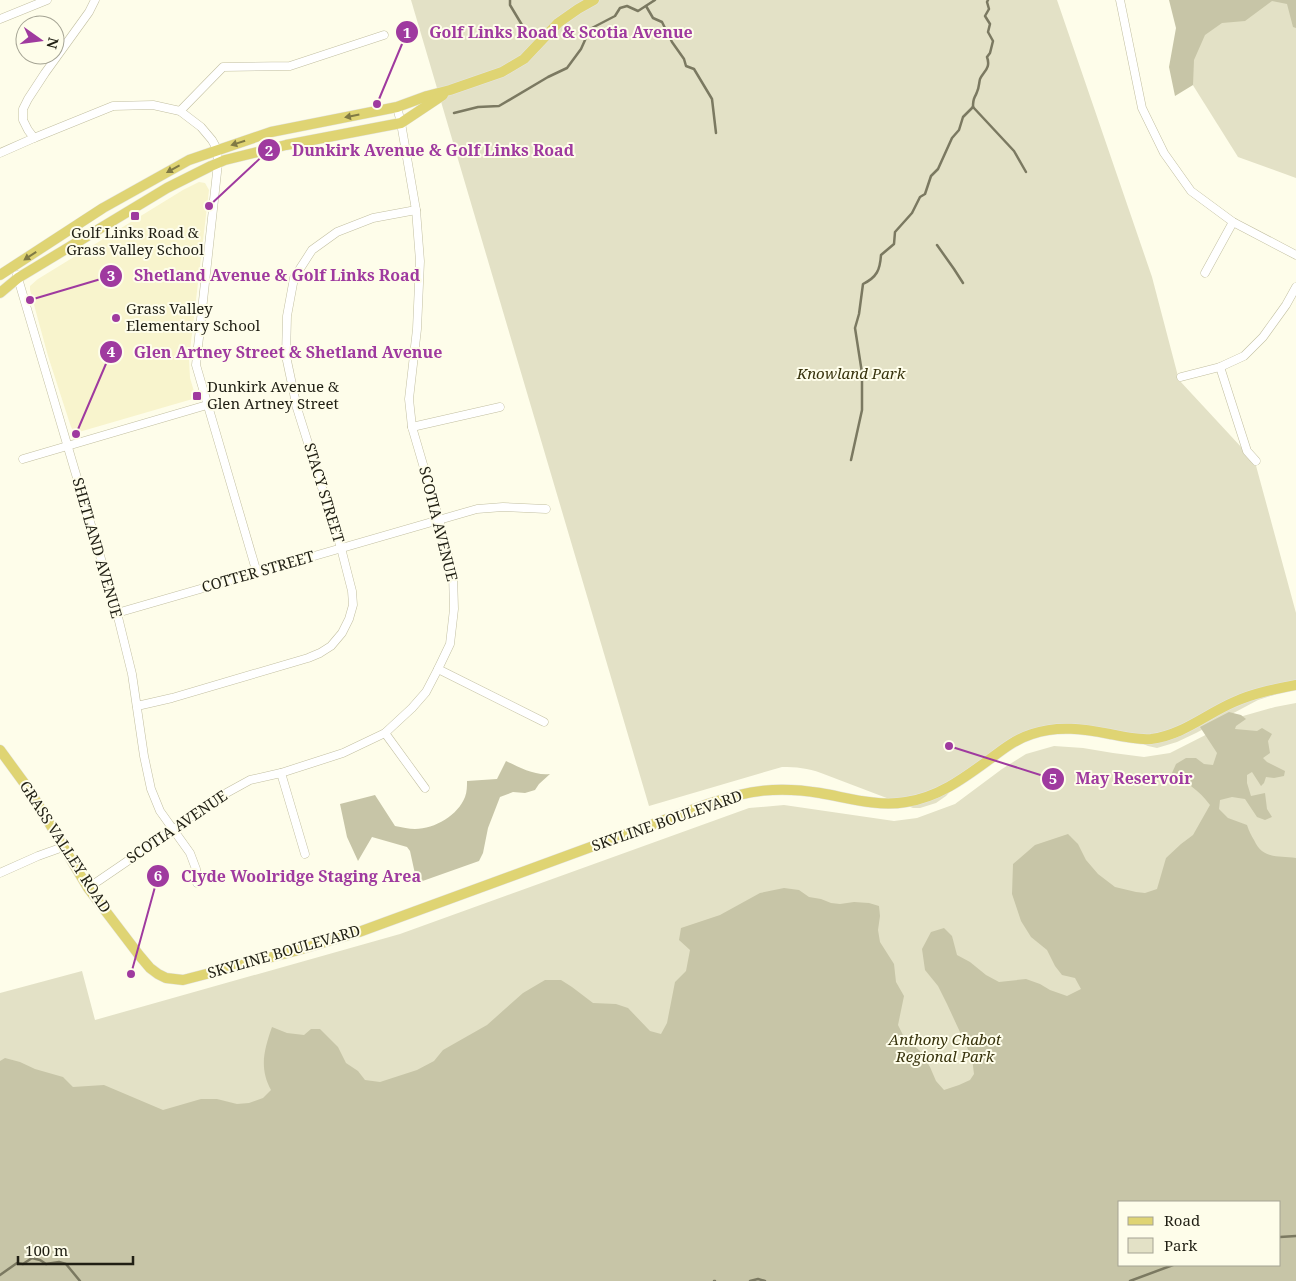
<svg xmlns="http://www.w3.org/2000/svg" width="1296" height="1281" font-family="'Noto Serif',serif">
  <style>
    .built { fill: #f8f4cd }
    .green { fill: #e3e1c6; fill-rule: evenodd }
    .forest { fill: #c7c5a7; fill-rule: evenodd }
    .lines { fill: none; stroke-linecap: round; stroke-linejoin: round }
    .stream { stroke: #7b7961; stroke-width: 2.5 }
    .minor-casing { stroke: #c2bfa1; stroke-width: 9 }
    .major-casing { stroke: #e4e4e3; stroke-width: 11 }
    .minor { stroke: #fff; stroke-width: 8 }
    .major { stroke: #dfd473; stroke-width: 10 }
    .oneway { fill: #807a44 }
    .poi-dot { fill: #9f3a9f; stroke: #fefdea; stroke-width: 2 }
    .labels { text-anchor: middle; stroke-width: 4; stroke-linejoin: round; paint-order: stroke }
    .poi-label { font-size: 15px; fill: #201f14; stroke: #fefdea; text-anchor: start }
    .park-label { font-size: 15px; font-style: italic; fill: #37320c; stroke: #fefdea }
    .street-label { font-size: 15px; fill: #201f14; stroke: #fefdea }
    .leader { fill: none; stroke: #9f3a9f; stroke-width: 2 }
    .callout-dot { fill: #9f3a9f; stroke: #fefdea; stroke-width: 2 }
    .mark-label { font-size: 15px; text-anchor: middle; font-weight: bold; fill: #fff }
    .callout-label { font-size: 16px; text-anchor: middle; font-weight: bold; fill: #9f3a9f; stroke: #fefdea; stroke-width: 4; stroke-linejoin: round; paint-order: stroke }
  </style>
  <rect width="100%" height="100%" fill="#fefdea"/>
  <!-- built -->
  <polygon class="built" points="199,182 205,183 209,190 189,359 190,378 196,398 79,432 74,432 71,427 48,356 30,290 30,286 38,279 183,190"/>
  <!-- green -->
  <g class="green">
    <path d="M411 0H1057L1152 277 1179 380 1255 462 1296 613V683L1280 693 1258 700 1196 733 1177 742 1157 748 1148 746 1131 739 1076 730 1027 738 958 783 946 796 936 803 920 808H913L821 773C808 768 796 767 782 767L649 806Z"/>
    <polygon points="1249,0 1296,0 1296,178 1238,157 1184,71 1195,29"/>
    <path d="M1296 703V1281L0 1219V993L82 971 95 1020 400 934 749 808 784 805 894 821 917 818 955 804 1002 769 1026 754 1054 746 1083 748 1113 753 1144 757 1170 753 1243 716 1275 707ZM1120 1202H1280V1265H1120Z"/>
  </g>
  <!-- forest -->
  <g class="forest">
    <polygon points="1169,0 1296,0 1296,28 1293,27 1287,4 1272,1 1245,21 1222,23 1205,35 1194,60 1193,85 1175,96 1169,67 1176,28"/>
    <path d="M1229 712 1241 715 1246 719 1236 726 1235 729 1257 731 1262 728 1272 734 1268 741 1270 753 1263 758 1267 762 1285 771 1284 776 1274 778 1266 777 1264 783 1261 786 1252 772 1247 775V783L1251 796 1265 793 1267 809 1272 817 1265 820 1257 817 1245 799 1232 797 1220 800 1219 809 1228 818 1247 825C1249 831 1251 835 1254 840 1263 860 1278 855 1296 858V1281H0V1061L5 1058 20 1062 35 1069 63 1077 73 1087 104 1085 163 1110 201 1099H217L237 1104 249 1103 263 1098 271 1090C259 1068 264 1050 272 1027L287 1033 304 1035 311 1029H320L338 1047 346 1063 358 1071 365 1080 380 1082 417 1070 434 1061 443 1050 487 1025 523 993 545 980H561L572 987 593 1003 616 1004 628 1008 650 1031 661 1034 667 1023 675 982 686 971 690 950 679 940 681 928 720 915 760 893 784 888 799 890 809 897 821 899 831 903 840 904 854 902 869 903 879 906 880 916 878 930 880 942 894 964 896 982 904 996 898 1025 904 1037 920 1051 930 1067 936 1081 944 1090 959 1085 970 1080 974 1074 972 1058 947 1004 938 986 925 970 922 949 931 932 944 928 952 936 957 955 970 962 986 975 999 982 1026 979 1040 984 1050 990 1067 996 1081 989 1075 978 1062 975 1055 966 1047 950 1031 937 1021 921 1012 894 1013 864 1035 845 1068 834 1078 844 1086 860 1098 874 1115 887 1136 892 1145 893 1157 889 1166 858 1181 844 1193 835 1210 805C1199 790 1187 783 1172 773L1176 764 1186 758H1196L1204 764 1213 765 1217 753 1200 727ZM1280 1202V1265H1120V1202Z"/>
    <path d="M506 761C519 767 535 776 550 774L539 784 535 790 525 793 513 792 500 797 488 828 483 853 479 861 417 883 410 851 407 847 372 837 358 861 347 837 340 804 375 795 395 826C402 827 409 829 415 829 435 829 458 815 465 797 467 792 467 786 467 781L497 779Z"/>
  </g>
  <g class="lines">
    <!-- stream -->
    <g class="stream">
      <polyline points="510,0 510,5 522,25 521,29 527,33 531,37"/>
      <polyline points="646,6 653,18 662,22 672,42 684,59 686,66 694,69 712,99 716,133"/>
      <path d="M973 107C973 97 974 100 977 92 979 88 979 83 980 79 984 71 991 68 987 57L990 53 993 41 988 32 990 24 985 16 989 9 987 2 988 0"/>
      <polyline points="973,107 1014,151 1026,172"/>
      <polyline points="454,113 478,107 499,106 548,77 567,68 581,49 590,29 615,16 620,8 627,6 638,11 655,0"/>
      <polyline points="937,245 954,269 963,283"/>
      <path d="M851 460 862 410V373L855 328 859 314 863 284C877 277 880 270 881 255L894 244 895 232 912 213 920 197 925 194 931 176 938 169 952 138 959 130 963 117 973 107"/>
      <polyline points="1280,1237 1296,1236"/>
      <polyline points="0,1275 17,1263 23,1264 32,1258 40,1260 46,1264 59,1262 66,1264 80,1281"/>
      <polyline points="714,1281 715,1281"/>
      <polyline points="750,1281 758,1279 765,1281"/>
      <polyline points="1130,1281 1173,1265"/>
    </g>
    <defs>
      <g id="minor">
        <polyline points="1120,0 1142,108 1164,153 1191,191 1233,222 1296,255"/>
        <polyline points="0,19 47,0"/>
        <polyline points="180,111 223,67 290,66 384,35"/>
        <polyline points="34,138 28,130 23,120 23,109 28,99 45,73 89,12 95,0"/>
        <polyline points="0,153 34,138 113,106 153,105 180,111 201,127 212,140 217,149 218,163 196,365 257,573"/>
        <polyline points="1205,273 1233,222"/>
        <polyline points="17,275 117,613 132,674 144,756 151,789 160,811 190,853 196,869 197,883"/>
        <polyline points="1220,367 1247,451 1256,461"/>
        <polyline points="1181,377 1220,367 1244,356 1263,337 1286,305 1296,287"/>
        <polyline points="412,427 500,407"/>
        <polyline points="23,459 207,405"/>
        <polyline points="117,613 477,509 503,507 546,509"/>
        <polyline points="438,669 544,722"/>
        <polyline points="137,706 172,698 308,658 320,653 331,646 342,633 349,619 353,605 352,591 341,548 297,408 286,356 287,316 294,278 312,250 337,232 373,218 416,210"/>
        <polyline points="385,733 425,788"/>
        <polyline points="281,773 305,854"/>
        <polyline points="0,873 38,856 63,847"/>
        <polyline points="88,888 173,830 210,802 250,780 281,773 343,753 385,733 412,708 426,692 438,669 450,644 454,609 453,574 439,519 412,427 409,399 417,329 420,261 416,210 401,123 397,107"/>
      </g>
      <g id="major">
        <polyline points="0,275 103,208 189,160 271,132 397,107 427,96 450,90 502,72 524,59 558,23 578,9 594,0"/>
        <polyline points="0,293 18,278 167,188 211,166 225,160 286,145 401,123 443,95"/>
        <path d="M0 750 30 791 88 888 139 955 150 968 158 974 166 978 183 980 295 951 359 932 708 804C749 790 778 786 820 793 849 798 877 807 906 802 939 797 964 778 990 759 1003 749 1016 739 1032 734 1058 725 1084 729 1110 734 1124 737 1137 740 1151 739 1183 735 1206 714 1234 702 1254 693 1275 689 1296 685"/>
      </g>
    </defs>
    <!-- minor casing -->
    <use href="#minor" class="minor-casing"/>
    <!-- major casing -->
    <use href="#major" class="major-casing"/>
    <!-- minor -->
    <use href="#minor" class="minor"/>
    <!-- major -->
    <use href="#major" class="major"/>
  </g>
  <!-- one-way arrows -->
  <defs><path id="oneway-solid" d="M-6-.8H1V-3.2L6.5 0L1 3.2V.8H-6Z" transform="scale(1.25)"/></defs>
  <g class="oneway">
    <use href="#oneway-solid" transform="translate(352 116) rotate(169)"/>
    <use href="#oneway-solid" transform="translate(238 143) rotate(162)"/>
    <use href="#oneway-solid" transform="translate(173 169) rotate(151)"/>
    <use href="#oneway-solid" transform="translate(30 256) rotate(147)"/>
  </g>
  <!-- markers -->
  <g class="poi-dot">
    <rect x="130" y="211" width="10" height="10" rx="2.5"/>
    <circle cx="116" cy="318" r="5"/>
    <rect x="192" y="391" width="10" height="10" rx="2.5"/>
  </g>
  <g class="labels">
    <!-- poi labels -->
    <g class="poi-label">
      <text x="135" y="238" text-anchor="middle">Golf Links Road &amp;<tspan x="135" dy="17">Grass Valley School</tspan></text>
      <text x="126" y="314">Grass Valley<tspan x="126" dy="17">Elementary School</tspan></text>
      <text x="207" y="392">Dunkirk Avenue &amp;<tspan x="207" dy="17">Glen Artney Street</tspan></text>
    </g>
    <!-- park labels -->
    <g class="park-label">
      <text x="851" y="379">Knowland Park</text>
      <text x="945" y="1045">Anthony Chabot<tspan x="945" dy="17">Regional Park</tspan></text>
    </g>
    <!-- street labels -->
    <g class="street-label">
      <text transform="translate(324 493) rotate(73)" y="5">STACY STREET</text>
      <text transform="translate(438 524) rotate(76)" y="5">SCOTIA AVENUE</text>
      <text transform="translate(97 548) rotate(74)" y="5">SHETLAND AVENUE</text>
      <text transform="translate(258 572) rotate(-16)" y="5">COTTER STREET</text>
      <text transform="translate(667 821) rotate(-19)" y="5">SKYLINE BOULEVARD</text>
      <text transform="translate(177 827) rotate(-34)" y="5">SCOTIA AVENUE</text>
      <text transform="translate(65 847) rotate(57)" y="5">GRASS VALLEY ROAD</text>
      <text transform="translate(284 952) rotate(-16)" y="5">SKYLINE BOULEVARD</text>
    </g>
  </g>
  <!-- callouts -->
  <path class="leader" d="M377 104L407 32M209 206L269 150M30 300L111 276M76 434L111 352M949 746L1053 779M131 974L158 876"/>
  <g class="callout-dot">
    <circle cx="377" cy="104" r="5"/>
    <circle cx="209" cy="206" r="5"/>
    <circle cx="30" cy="300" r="5"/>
    <circle cx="76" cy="434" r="5"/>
    <circle cx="949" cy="746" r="5"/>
    <circle cx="131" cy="974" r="5"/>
    <circle cx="407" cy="32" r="12"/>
    <circle cx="269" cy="150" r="12"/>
    <circle cx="111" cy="276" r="12"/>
    <circle cx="111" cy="352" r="12"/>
    <circle cx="1053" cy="779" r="12"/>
    <circle cx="158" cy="876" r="12"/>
  </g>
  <g class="mark-label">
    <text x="407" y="38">1</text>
    <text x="269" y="156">2</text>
    <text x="111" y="281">3</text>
    <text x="111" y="357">4</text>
    <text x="1053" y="784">5</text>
    <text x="158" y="881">6</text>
  </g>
  <g class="callout-label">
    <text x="561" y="38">Golf Links Road &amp; Scotia Avenue</text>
    <text x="433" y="156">Dunkirk Avenue &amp; Golf Links Road</text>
    <text x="277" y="281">Shetland Avenue &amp; Golf Links Road</text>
    <text x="288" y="358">Glen Artney Street &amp; Shetland Avenue</text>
    <text x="1134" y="784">May Reservoir</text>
    <text x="301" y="882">Clyde Woolridge Staging Area</text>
  </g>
  <!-- legend -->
  <rect x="1118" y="1201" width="162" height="65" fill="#fefdea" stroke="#a5a494"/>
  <rect x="1128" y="1217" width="25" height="8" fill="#dfd473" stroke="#a5a494"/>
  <text x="1164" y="1226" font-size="15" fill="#201f14">Road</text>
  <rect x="1128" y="1238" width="25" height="15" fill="#e3e1c6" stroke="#a5a494"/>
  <text x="1164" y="1251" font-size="15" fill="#201f14">Park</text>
  <!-- north arrow -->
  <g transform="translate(40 40) rotate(104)"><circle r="24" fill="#fefdea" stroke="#a5a494"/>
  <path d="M0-4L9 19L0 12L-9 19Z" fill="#9f3a9f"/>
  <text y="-8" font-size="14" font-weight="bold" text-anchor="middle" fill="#201f14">N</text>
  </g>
  <!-- scale -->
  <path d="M18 1256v8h115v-8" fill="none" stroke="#201f14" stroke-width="2.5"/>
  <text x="25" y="1256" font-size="15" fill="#201f14" stroke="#fefdea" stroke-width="4" paint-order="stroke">100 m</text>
</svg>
